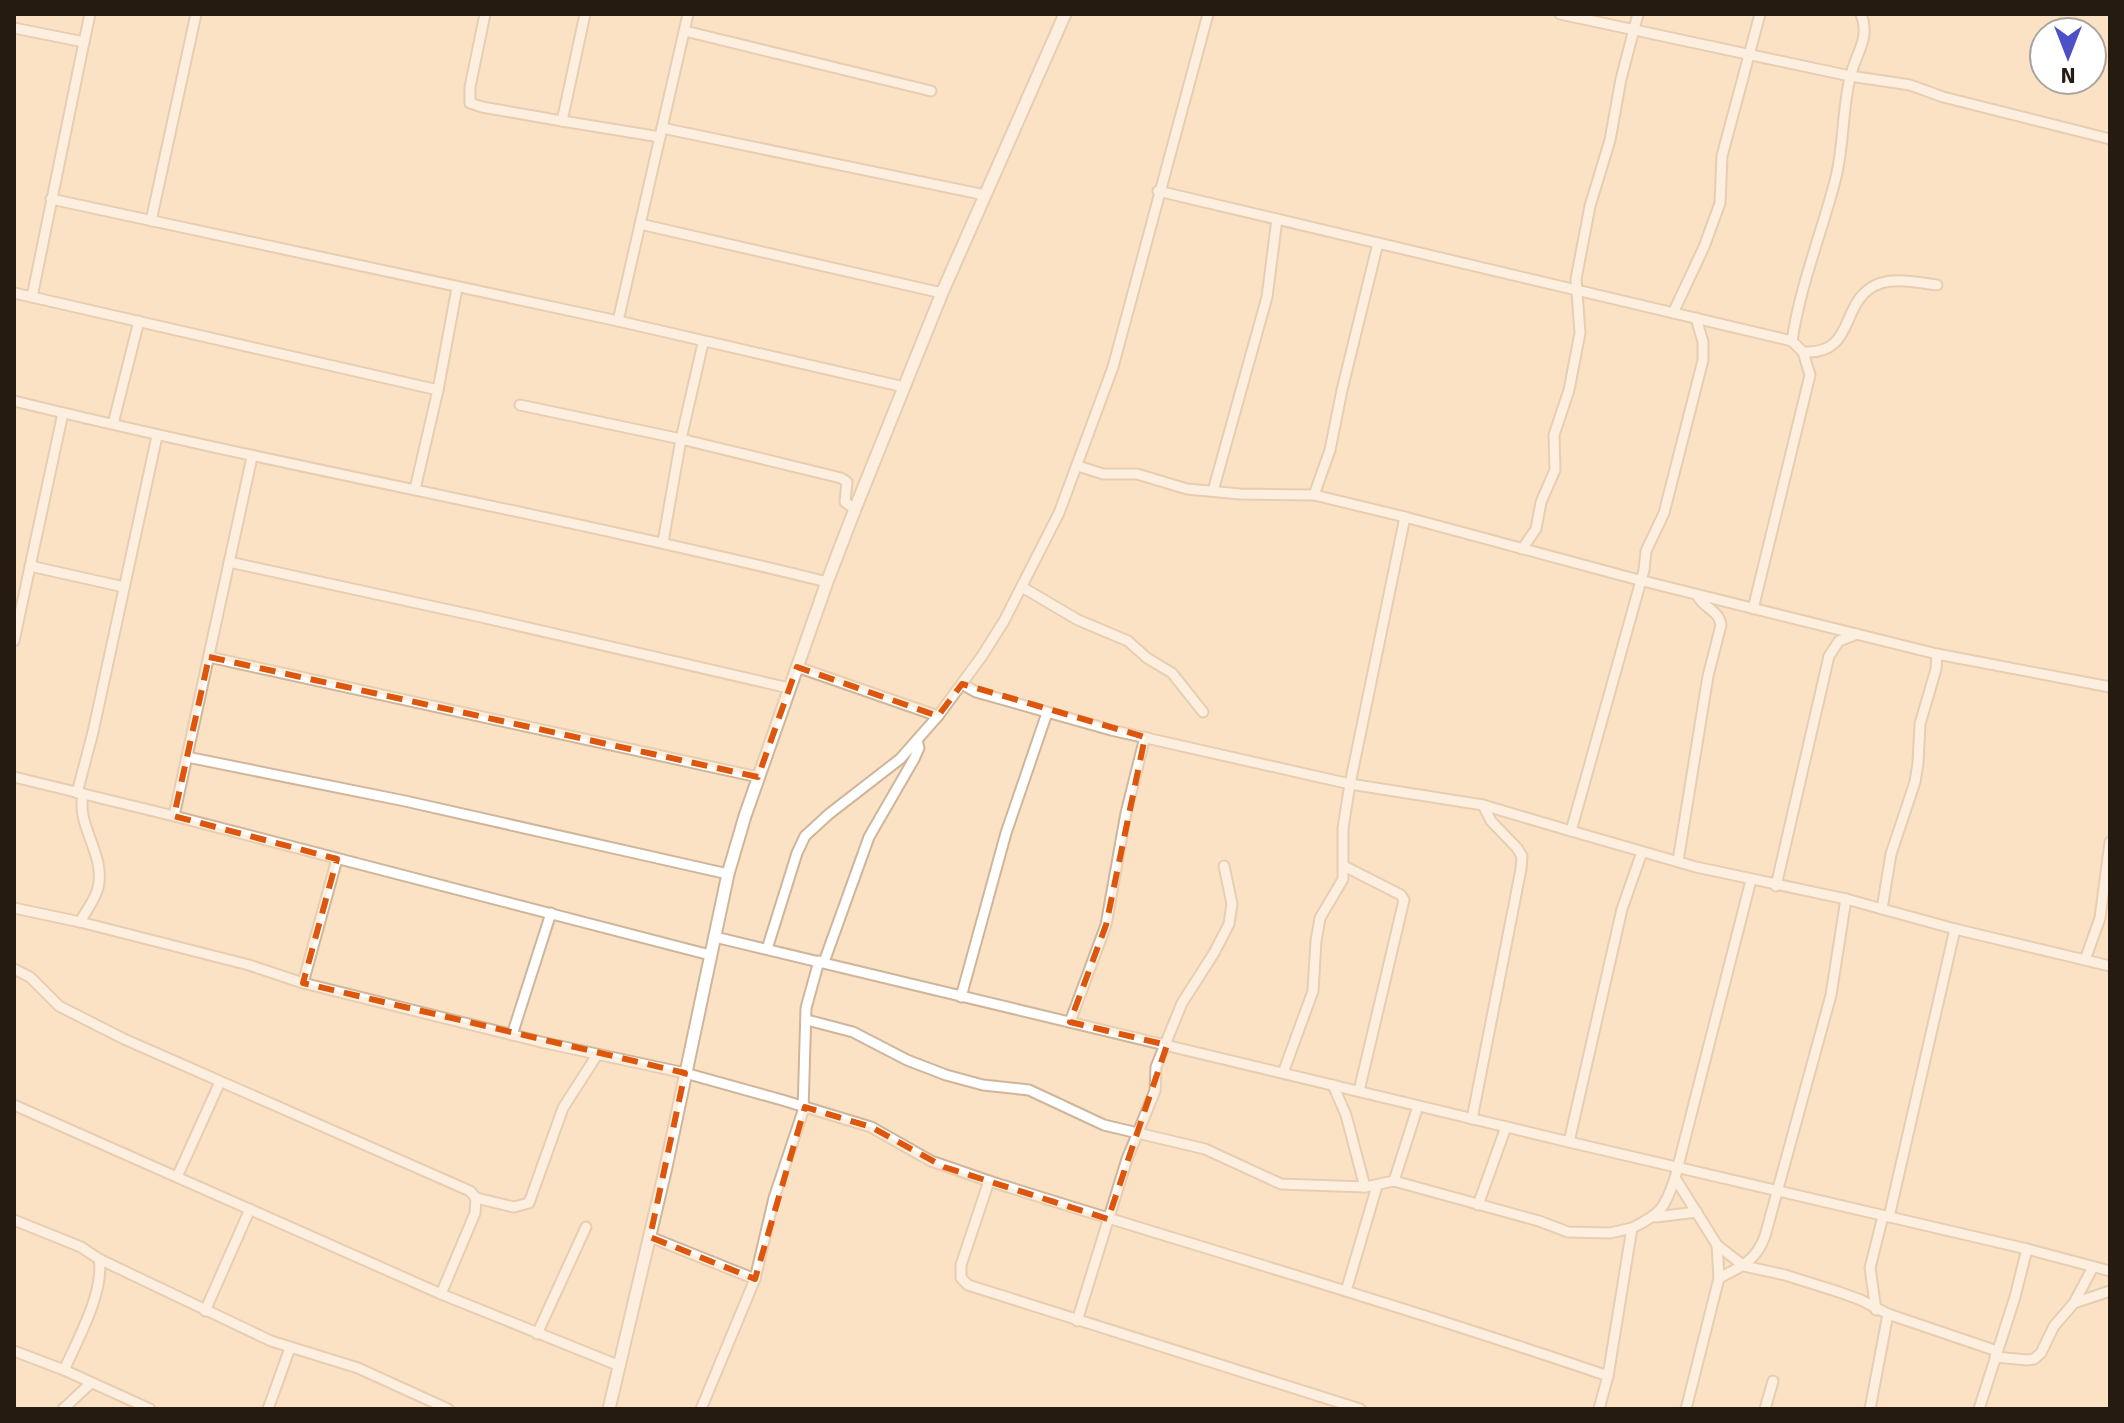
<svg xmlns="http://www.w3.org/2000/svg" width="2124" height="1423" font-family="Signika,sans-serif">
  <style>
    .lines { fill: none; stroke-linecap: round; stroke-linejoin: round }
    .minor-casing { stroke: #cfb59a; stroke-width: 13 }
    .tertiary-casing { stroke: #cfb59a; stroke-width: 15 }
    .minor { stroke: #fff; stroke-width: 9 }
    .tertiary { stroke: #fff; stroke-width: 11 }
    .marked { fill: none; stroke: #de560c; stroke-width: 6; stroke-dasharray: 16 10; stroke-linejoin: round }
  </style>
  <rect width="100%" height="100%" fill="#fce2c5"/>
  <g class="lines">
    <defs>
      <g id="minor">
        <polyline points="485,14 470,87 470,103 482,107 562,121"/>
        <polyline points="585,14 562,121 660,137"/>
        <polyline points="1560,14 1850,76 1910,85 1943,97 2110,139"/>
        <polyline points="14,28 84,42 32,297 14,293"/>
        <polyline points="685,31 931,91"/>
        <polyline points="84,42 90,14"/>
        <polyline points="662,128 985,195"/>
        <polyline points="1158,191 1792,341 1803,352 1810,375 1753,609"/>
        <polyline points="51,199 618,321 904,387"/>
        <polyline points="151,221 196,14"/>
        <polyline points="640,224 942,293"/>
        <polyline points="32,297 438,390 415,489"/>
        <polyline points="1673,313 1704,247 1720,203 1722,156 1760,14"/>
        <polyline points="1696,318 1703,342 1703,360 1664,513 1646,551 1644,570 1571,831 1696,867 1846,899 1955,929 2110,966"/>
        <polyline points="618,321 688,14"/>
        <path d="M1792 341C1800 286 1821 235 1835 181 1844 148 1842 111 1850 78 1855 54 1871 39 1861 14"/>
        <path d="M1803 352C1859 355 1837 298 1881 283 1899 278 1920 283 1937 285"/>
        <polyline points="438,390 457,288"/>
        <path d="M14 401C284 467 557 515 827 582"/>
        <polyline points="520,405 681,439 841,478 847,482 845,502 855,509"/>
        <polyline points="113,424 139,321"/>
        <polyline points="1078,466 1103,474 1137,474 1187,489 1240,494 1314,495 1405,517 1639,580 1937,654 2110,687"/>
        <polyline points="1213,491 1267,297 1277,219"/>
        <polyline points="1314,495 1330,450 1342,390 1378,243"/>
        <polyline points="663,542 681,439 703,343"/>
        <polyline points="1522,549 1536,529 1541,502 1555,470 1554,435 1569,390 1580,333 1576,279 1590,206 1610,140 1621,79 1638,14"/>
        <polyline points="229,562 481,617 789,688"/>
        <polyline points="30,566 124,587"/>
        <polyline points="1022,587 1078,620 1128,641 1147,658 1172,673 1203,712"/>
        <polyline points="14,641 63,413"/>
        <polyline points="209,657 758,777"/>
        <polyline points="797,667 938,716"/>
        <polyline points="962,684 976,692 1111,730 1350,784 1483,805 1571,831"/>
        <polyline points="187,757 405,801 728,874"/>
        <polyline points="14,777 174,816 710,955"/>
        <polyline points="77,793 93,732 157,436"/>
        <polyline points="174,816 252,457"/>
        <path d="M1678 861 1708 676 1721 625C1719 610 1703 608 1697 595"/>
        <polyline points="1344,866 1401,895 1404,900 1359,1091"/>
        <polyline points="1751,880 1675,1178 1717,1245 1744,1266 1785,1275 1839,1292 1861,1300 1888,1314 1870,1409"/>
        <polyline points="1776,886 1829,656 1839,641 1857,634"/>
        <polyline points="14,908 80,922 249,965 303,983 541,1042 685,1073 782,1100 871,1127 931,1161 989,1181"/>
        <polyline points="1882,909 1891,854 1915,782 1918,763 1920,724 1936,669 1937,654"/>
        <path d="M80 922C86 911 95 900 98 888 106 854 76 827 83 794"/>
        <polyline points="715,937 1569,1142 2027,1249 2110,1271"/>
        <polyline points="767,949 797,853 805,836 829,814 900,759 938,716 982,656 1004,621 1059,513 1113,367 1208,14"/>
        <polyline points="2085,960 2100,918 2110,842"/>
        <polyline points="824,962 869,837 914,759 919,748 917,740"/>
        <polyline points="14,969 30,977 59,1006 124,1039 470,1191 476,1198 475,1213 441,1294"/>
        <polyline points="303,983 337,859"/>
        <polyline points="961,997 1006,833 1047,713"/>
        <polyline points="807,1020 853,1032 907,1060 946,1075 983,1085 1029,1090 1104,1125 1205,1149 1281,1184 1365,1187 1394,1181"/>
        <polyline points="1070,1022 1106,925 1126,813 1145,737"/>
        <polyline points="512,1035 551,913"/>
        <polyline points="1283,1073 1313,991 1316,941 1320,918 1343,879 1343,828 1350,784 1405,517"/>
        <polyline points="1333,1085 1346,1115 1365,1187"/>
        <polyline points="14,1105 441,1294 620,1366"/>
        <polyline points="1418,1106 1394,1181 1539,1221 1568,1232 1610,1233 1632,1228"/>
        <polyline points="1472,1119 1521,869 1522,856 1517,848 1491,821 1483,805"/>
        <polyline points="1569,1142 1622,909 1642,852"/>
        <polyline points="177,1177 220,1082"/>
        <polyline points="476,1198 514,1207 529,1203 563,1108 597,1055"/>
        <polyline points="1478,1205 1506,1127"/>
        <polyline points="1656,1217 1697,1212"/>
        <polyline points="1889,1217 1955,929"/>
        <path d="M14 1220 81 1247 99 1259C105 1291 77 1341 64 1370"/>
        <polyline points="650,1237 755,1279"/>
        <polyline points="99,1259 271,1341 358,1368 448,1409"/>
        <path d="M1719 1278C1741 1267 1756 1261 1765 1236L1831 995 1846 899"/>
        <polyline points="1346,1291 1377,1186"/>
        <polyline points="2074,1303 2110,1291"/>
        <polyline points="1876,1310 1870,1268 1883,1216"/>
        <polyline points="205,1311 250,1209"/>
        <polyline points="1888,1314 1997,1351"/>
        <polyline points="1077,1321 1127,1159 1155,1091 1156,1067 1182,1003 1214,953 1229,924 1232,904 1224,866"/>
        <polyline points="537,1334 586,1227"/>
        <polyline points="14,1351 64,1370 150,1409"/>
        <polyline points="1995,1357 2027,1360 2034,1359 2041,1353 2054,1326 2074,1303 2093,1267"/>
        <path d="M1608 1376 1632 1228C1661 1214 1665 1208 1675 1178"/>
        <polyline points="63,1409 91,1383"/>
        <polyline points="268,1409 290,1348"/>
        <polyline points="701,1409 755,1279 774,1198 803,1111 806,1008 819,961"/>
        <path d="M1360 1409 968 1285 961 1278V1265L989 1181C1196 1246 1403 1306 1608 1376L1599 1409"/>
        <polyline points="1686,1409 1719,1278 1717,1245"/>
        <polyline points="1765,1409 1773,1381"/>
        <polyline points="1979,1409 2015,1297 2027,1249"/>
      </g>
      <polyline id="tertiary" points="609,1409 666,1167 728,874 745,816 827,582 855,509 942,293 1065,14"/>
    </defs>
    <!-- minor casing -->
    <use href="#minor" class="minor-casing"/>
    <!-- tertiary casing -->
    <use href="#tertiary" class="tertiary-casing"/>
    <!-- minor -->
    <use href="#minor" class="minor"/>
    <!-- tertiary -->
    <use href="#tertiary" class="tertiary"/>
  </g>
  <!-- marked area -->
  <path d="M0 0H2124V1423H0ZM209 657 758 777 797 667 938 716 962 684 1145 737 1106 925 1070 1022 1167 1045 1108 1219 944 1167 871 1127 805 1107 755 1279 650 1237 685 1073 303 983 337 859 174 816Z" fill="#fce2c5" fill-opacity=".55" fill-rule="evenodd"/>
  <path class="marked" d="M209 657 758 777 797 667 938 716 962 684 1145 737 1106 925 1070 1022 1167 1045 1108 1219 944 1167 871 1127 805 1107 755 1279 650 1237 685 1073 303 983 337 859 174 816Z"/>
  <!-- border -->
  <rect width="2124" height="1423" fill="none" stroke="#251b11" stroke-width="32"/>
  <!-- north arrow -->
  <g transform="translate(2068 56) rotate(180)"><circle r="38" fill="#ffffff" stroke="#a8a4a0" stroke-width="2"/>
  <path d="M0-6L14 30L0 20L-14 30Z" fill="#4d50c6"/>
  <text y="-12" font-size="22" font-weight="bold" text-anchor="middle" fill="#251b11">N</text>
  </g>
</svg>
